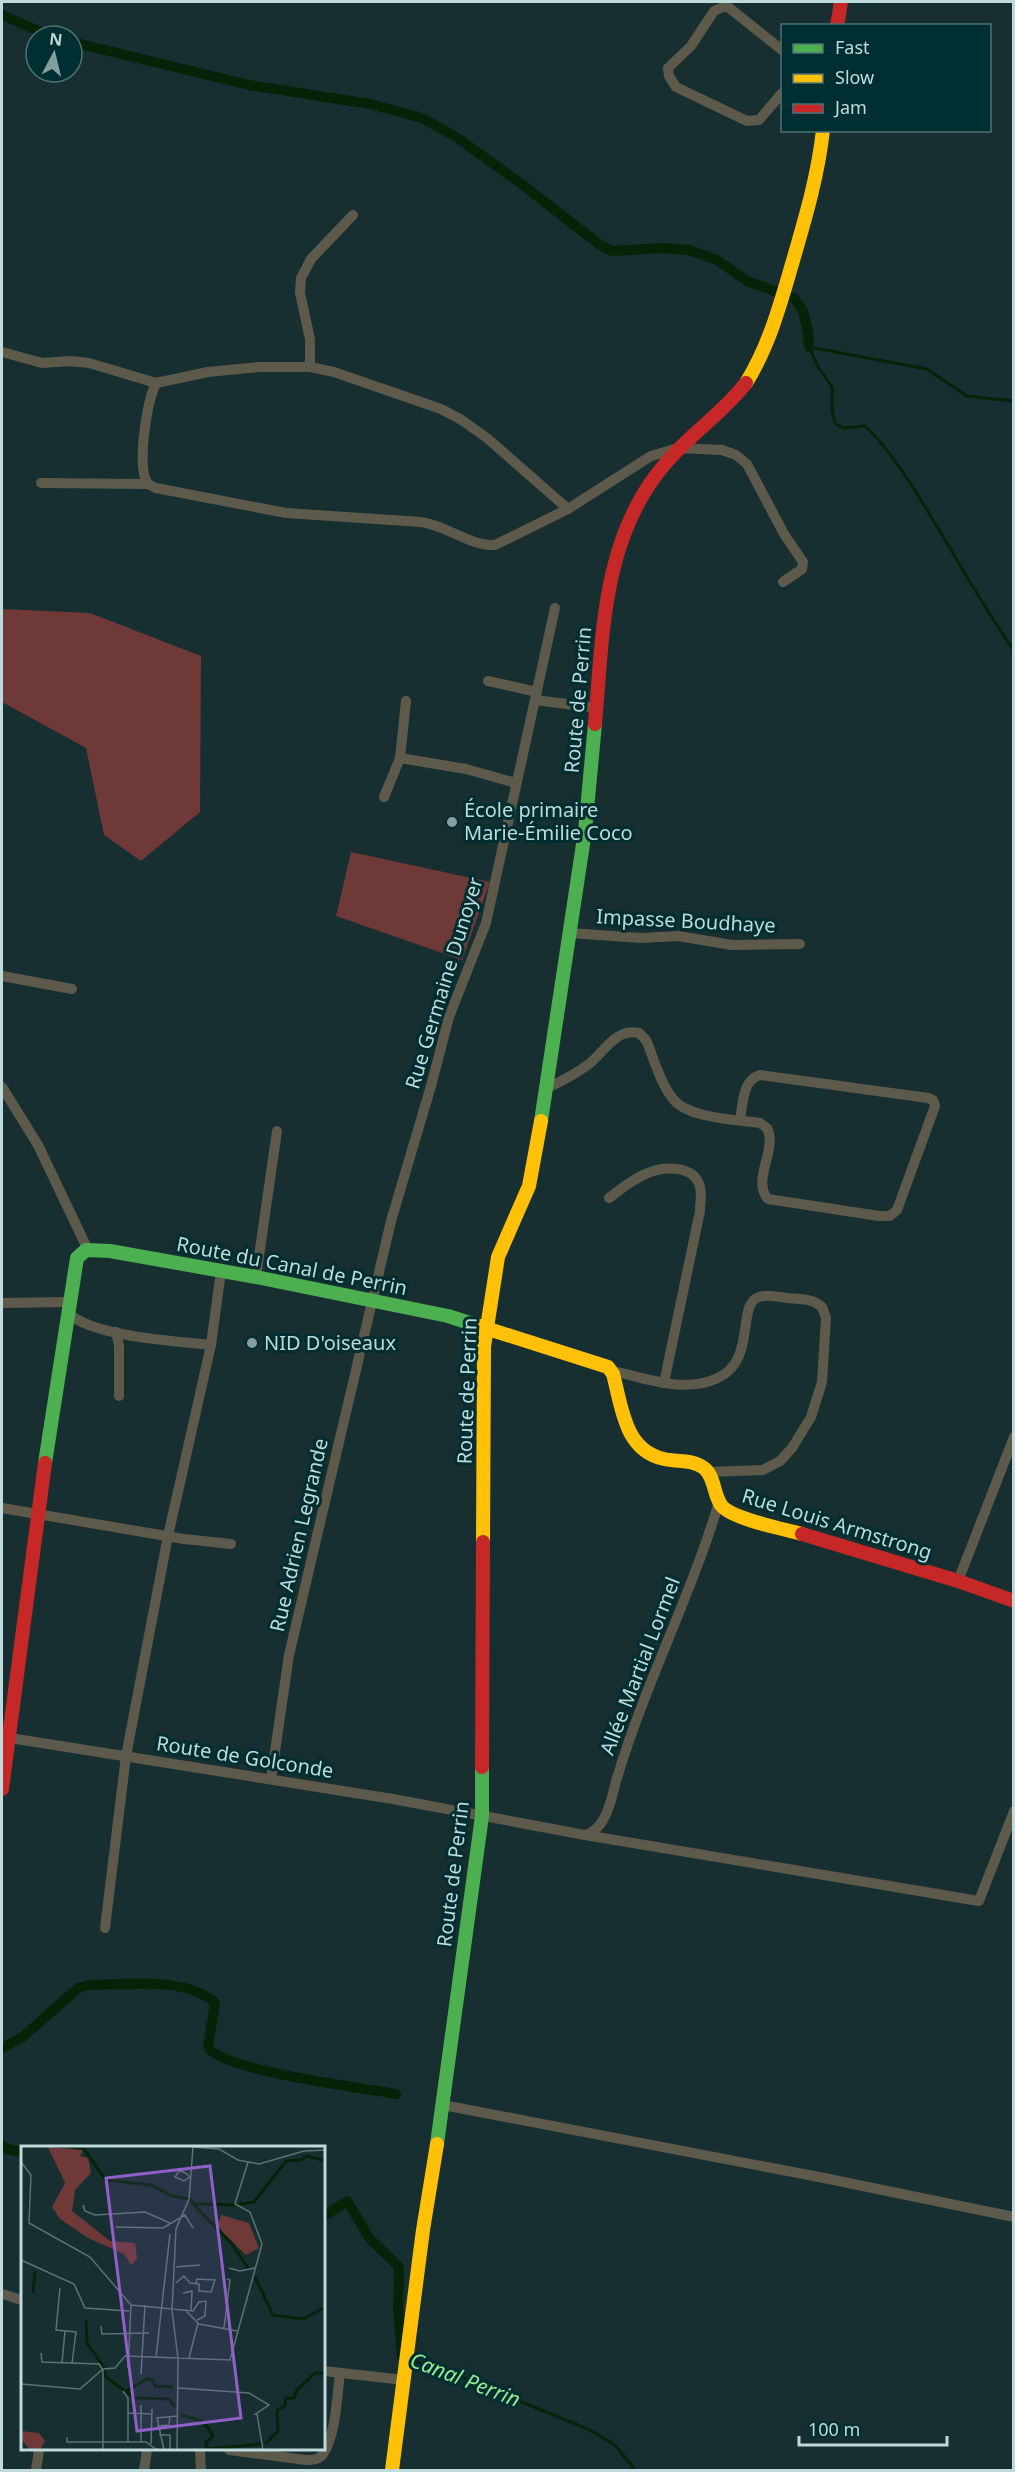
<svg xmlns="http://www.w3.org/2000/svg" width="1015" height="2472" font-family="'Noto Sans',sans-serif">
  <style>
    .green { fill: #6e3937 }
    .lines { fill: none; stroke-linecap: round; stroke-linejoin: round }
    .stream { stroke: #042307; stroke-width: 3 }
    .canal { stroke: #042307; stroke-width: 10 }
    .street { stroke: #5e5a4b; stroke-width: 10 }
    .fast { stroke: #4caf50; stroke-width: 14 }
    .slow { stroke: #ffc107; stroke-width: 14 }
    .jam { stroke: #c62828; stroke-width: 14 }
    .poi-dot { fill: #849ea0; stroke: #002e31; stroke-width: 2 }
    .labels { text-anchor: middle; stroke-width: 6; stroke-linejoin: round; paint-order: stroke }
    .street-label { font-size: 20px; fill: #bedadc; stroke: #002e31 }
    .poi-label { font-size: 20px; fill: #bedadc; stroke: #002e31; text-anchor: start }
    .water-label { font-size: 21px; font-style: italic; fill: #96ea92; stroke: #002e31 }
    .inset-river { fill: none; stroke: #042307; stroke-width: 3 }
    .inset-road { fill: none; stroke: #5a7375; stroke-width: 1.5 }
    .view { fill: #8f60c8; fill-opacity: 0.15; stroke: #8f60c8; stroke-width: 3 }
    .inset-edge { fill: none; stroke: #bedadc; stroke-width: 3 }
  </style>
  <rect width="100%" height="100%" fill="#172f31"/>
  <!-- green -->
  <g class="green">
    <polygon points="2,609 90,613 201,656 200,812 141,861 104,835 86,748 2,702"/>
    <polygon points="351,852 490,882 462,960 336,916"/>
  </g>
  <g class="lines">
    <!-- stream -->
    <g class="stream">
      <path d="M1014 401 967 396 927 369 809 347 818 367 832 387V411L835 423 843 428 865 426C898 458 920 499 944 538 966 576 989 614 1014 651"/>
      <polyline points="412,2360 456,2375 590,2430 615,2445 635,2470"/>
    </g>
    <!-- canal -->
    <g class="canal">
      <polyline points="2,15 50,36"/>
      <polyline points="72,42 249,85 370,104 422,118 456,137 519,182 600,245 612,251 662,248 689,250 717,260 747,281 794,298 803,311 808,332 809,347"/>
      <path d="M2 2048 24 2036 78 1988 89 1985C126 1985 186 1976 215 2003L208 2047C222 2071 364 2088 396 2094"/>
      <polyline points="2,2145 7,2149 22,2152"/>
      <polyline points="324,2216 347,2201 370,2239 399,2267 398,2308 402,2356"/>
    </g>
    <!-- street -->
    <g class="street">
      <polyline points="782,50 728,7 723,7 714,11 691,46 668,68 669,76 676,87 747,121 759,120 782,93"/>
      <polyline points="2,352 42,363 70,361 89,363 156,383 208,372 259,367 310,367 334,372 441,409 460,419 487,438 568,509"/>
      <polyline points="310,367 310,339 300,293 301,278 311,259 353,215"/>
      <path d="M41 483 148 484 156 488 286 513 421 522C446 525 469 546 495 545L568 509 651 456 678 448 722 450 736 455 747 464 784 534 803 562 802 569 783 582"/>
      <path d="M148 484C136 467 147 402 156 383"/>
      <polyline points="488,681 537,692"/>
      <polyline points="535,700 598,708"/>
      <polyline points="400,758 466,769 516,783"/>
      <polyline points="384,797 400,758 406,701"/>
      <polyline points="569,933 642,938 678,936 732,945 800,944"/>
      <polyline points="2,976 72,989"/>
      <polyline points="2,1087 38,1145 88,1250"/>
      <path d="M547 1088C562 1081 576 1074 589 1064 605 1051 616 1028 639 1033L646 1040C654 1058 660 1084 674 1100 689 1118 737 1120 760 1123L767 1128C778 1149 751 1180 768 1199L879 1216H890L897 1210 935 1106 933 1100 928 1098 760 1075C742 1080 743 1105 740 1120"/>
      <path d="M609 1198C621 1189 634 1178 648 1173 664 1166 695 1165 700 1187 702 1195 700 1203 700 1211L664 1383"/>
      <polyline points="256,1277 277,1131"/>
      <polyline points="2,1303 70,1302"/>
      <path d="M68 1313C94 1337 175 1341 211 1345"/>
      <polyline points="116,1332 119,1346 119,1396"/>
      <path d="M610 1370C644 1378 684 1394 718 1378 757 1360 736 1304 759 1297 768 1294 778 1297 787 1298 799 1299 812 1298 822 1307L826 1318 822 1382 811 1417 792 1448 780 1461 763 1470 709 1472"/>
      <polyline points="2,1508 184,1539 231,1544"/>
      <polyline points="958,1581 1014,1437"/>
      <polyline points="4,1737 393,1799 585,1835 979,1901 1014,1811"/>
      <polyline points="271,1779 289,1655 391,1221 431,1086 449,1017 486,923 555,608"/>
      <path d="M586 1835C608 1827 611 1798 617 1778 645 1684 691 1596 719 1502"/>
      <polyline points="105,1928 126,1756 168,1536 211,1345 221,1271"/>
      <polyline points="443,2105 819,2177 1014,2217"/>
      <polyline points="2,2294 22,2300"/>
      <polyline points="324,2371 404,2380"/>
      <polyline points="200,2450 201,2470"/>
      <path d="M229 2450 306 2460C312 2460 319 2460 323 2454 336 2436 337 2395 340 2373"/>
      <polyline points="36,2470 39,2450"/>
      <polyline points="144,2470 147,2450"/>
    </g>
    <!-- fast -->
    <g class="fast">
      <polyline points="541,1121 585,831 595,724"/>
      <polyline points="45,1463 77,1258 86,1250 110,1251 256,1277 448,1316 479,1326"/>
      <polyline points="437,2144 482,1816 482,1767"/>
    </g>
    <!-- slow -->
    <g class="slow">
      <path d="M746 383C769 346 780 305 792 264 805 219 818 176 823 130"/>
      <path d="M479 1326 608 1367 613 1374C622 1407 624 1450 664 1459 677 1462 692 1459 704 1468 715 1477 713 1493 721 1505 731 1519 784 1529 802 1534"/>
      <polyline points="483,1542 484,1347 498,1257 529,1186 541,1121"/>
      <polyline points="392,2470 423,2230 437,2144"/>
    </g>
    <!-- jam -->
    <g class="jam">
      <polyline points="837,26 841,2"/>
      <path d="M595 724C603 634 602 537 665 464 690 434 723 413 746 383"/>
      <polyline points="802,1534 958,1581 1014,1601"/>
      <polyline points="482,1767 483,1542"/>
      <polyline points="2,1789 45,1463"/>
    </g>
  </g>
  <!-- markers -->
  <g class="poi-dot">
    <circle cx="452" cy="822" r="6"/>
    <circle cx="252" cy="1343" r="6"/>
  </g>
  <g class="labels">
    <!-- street labels -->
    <g class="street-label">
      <text transform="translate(578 700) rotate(-85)" y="7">Route de Perrin</text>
      <text transform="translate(686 921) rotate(3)" y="7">Impasse Boudhaye</text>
      <text transform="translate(444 983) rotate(-73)" y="7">Rue Germaine Dunoyer</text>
      <text transform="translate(292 1266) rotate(11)" y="7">Route du Canal de Perrin</text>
      <text transform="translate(467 1391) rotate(-88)" y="7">Route de Perrin</text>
      <text transform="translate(837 1524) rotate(17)" y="7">Rue Louis Armstrong</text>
      <text transform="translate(299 1535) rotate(-77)" y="7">Rue Adrien Legrande</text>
      <text transform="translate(640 1666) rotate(-69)" y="7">Allée Martial Lormel</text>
      <text transform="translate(245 1757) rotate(9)" y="7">Route de Golconde</text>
      <text transform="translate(453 1874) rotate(-83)" y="7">Route de Perrin</text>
    </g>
    <!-- poi labels -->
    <g class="poi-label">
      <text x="464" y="817">École primaire<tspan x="464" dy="23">Marie-Émilie Coco</tspan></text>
      <text x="264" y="1350">NID D'oiseaux</text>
    </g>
    <!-- water labels -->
    <g class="water-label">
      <text transform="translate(465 2380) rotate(21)" y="7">Canal Perrin</text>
    </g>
  </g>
  <!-- overview -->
  <g transform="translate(21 2146)">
    <rect width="304" height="304" fill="#172f31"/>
    <path d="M27 1 62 4 59 10 67 12 70 27 54 44 51 65 89 95 114 97 116 113 110 119 103 108 67 92 39 73 31 61 44 37ZM200 69 228 77 238 102 225 109 202 87 197 79ZM0 285 18 287 24 295 19 304H9L0 293Z" fill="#6e3937"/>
    <path class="inset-river" d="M49 1 62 2 85 34 130 39 151 50 170 53 172 58M172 58 214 59M172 58 211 98 227 122M218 58 233 56 265 15 280 14 286 10 305 15M234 131 252 169 282 173 303 162M12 147 14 125M65 174 66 197 82 220 85 231 113 252 148 253 154 261M104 246 126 233 132 234 134 240 152 241M160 269 179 274 188 283 192 290 185 296 186 303 240 298M244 298 257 285 256 264 264 260 265 252H273L276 244 294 227H305"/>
    <path class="inset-road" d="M173 1 198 3 217 14 238 18 283 5 305 4M0 16 10 29 8 77 69 111 110 159M169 31 163 35 154 31 159 24 166 28 170 32M62 59 64 65 74 69 124 66 149 77M95 81 142 82 164 69 172 82M0 114 53 138 64 162 108 165M155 121 179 119M208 122 219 125 234 122M155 137 163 130 169 137 178 138V145L190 146 194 134 176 133 175 138M39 142 35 184 55 186 51 217M162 147 171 145 170 165M110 159 172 165 178 156 185 155 184 170 176 174M165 165 178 178 216 185M80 180 81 188 128 187M203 182 209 134 206 133M20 207 21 216 78 218 82 224M135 211 149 88M168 212 177 177M41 217 44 185M107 222 110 159M82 224V304M120 228 124 159M0 238 59 243 82 223 94 222 104 210 209 214 241 98 229 66 214 58 227 16M157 242 228 247 248 259 233 269M102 245 107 252V296M107 267 131 268M236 268 242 304M136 280 148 279 149 270M138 289H149V304M46 291V296H125L136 304M120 296V259M130 298 131 263M143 304 136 272 156 270M156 304 157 212 151 164 155 83 168 53 172 1"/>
    <path class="view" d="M189 20 220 272 116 285 85 32Z"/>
    <rect width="304" height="304" class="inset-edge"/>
  </g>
  <!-- border -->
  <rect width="1015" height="2472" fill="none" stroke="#bedadc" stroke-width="6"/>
  <!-- legend -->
  <rect x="781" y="24" width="210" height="108" fill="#002e31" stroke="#4c7375" stroke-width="1.5"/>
  <rect x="793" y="44" width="30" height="9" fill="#4caf50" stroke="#4c7375" stroke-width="1.5"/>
  <text x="835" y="54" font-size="18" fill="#bedadc">Fast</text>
  <rect x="793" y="74" width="30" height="9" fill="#ffc107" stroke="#4c7375" stroke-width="1.5"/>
  <text x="835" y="84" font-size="18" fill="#bedadc">Slow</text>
  <rect x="793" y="104" width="30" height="9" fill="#c62828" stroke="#4c7375" stroke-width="1.5"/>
  <text x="835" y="114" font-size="18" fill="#bedadc">Jam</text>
  <!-- north arrow -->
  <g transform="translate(54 54) rotate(7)"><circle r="28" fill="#002e31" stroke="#4c7375" stroke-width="1.5"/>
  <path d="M0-4.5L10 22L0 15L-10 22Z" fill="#849ea0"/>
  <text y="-9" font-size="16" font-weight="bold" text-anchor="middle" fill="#bedadc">N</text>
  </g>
  <!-- scale -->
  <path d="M799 2436v9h148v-9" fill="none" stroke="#bedadc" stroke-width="3"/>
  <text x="808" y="2436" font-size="18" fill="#bedadc" stroke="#002e31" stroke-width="4.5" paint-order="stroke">100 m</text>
</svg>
